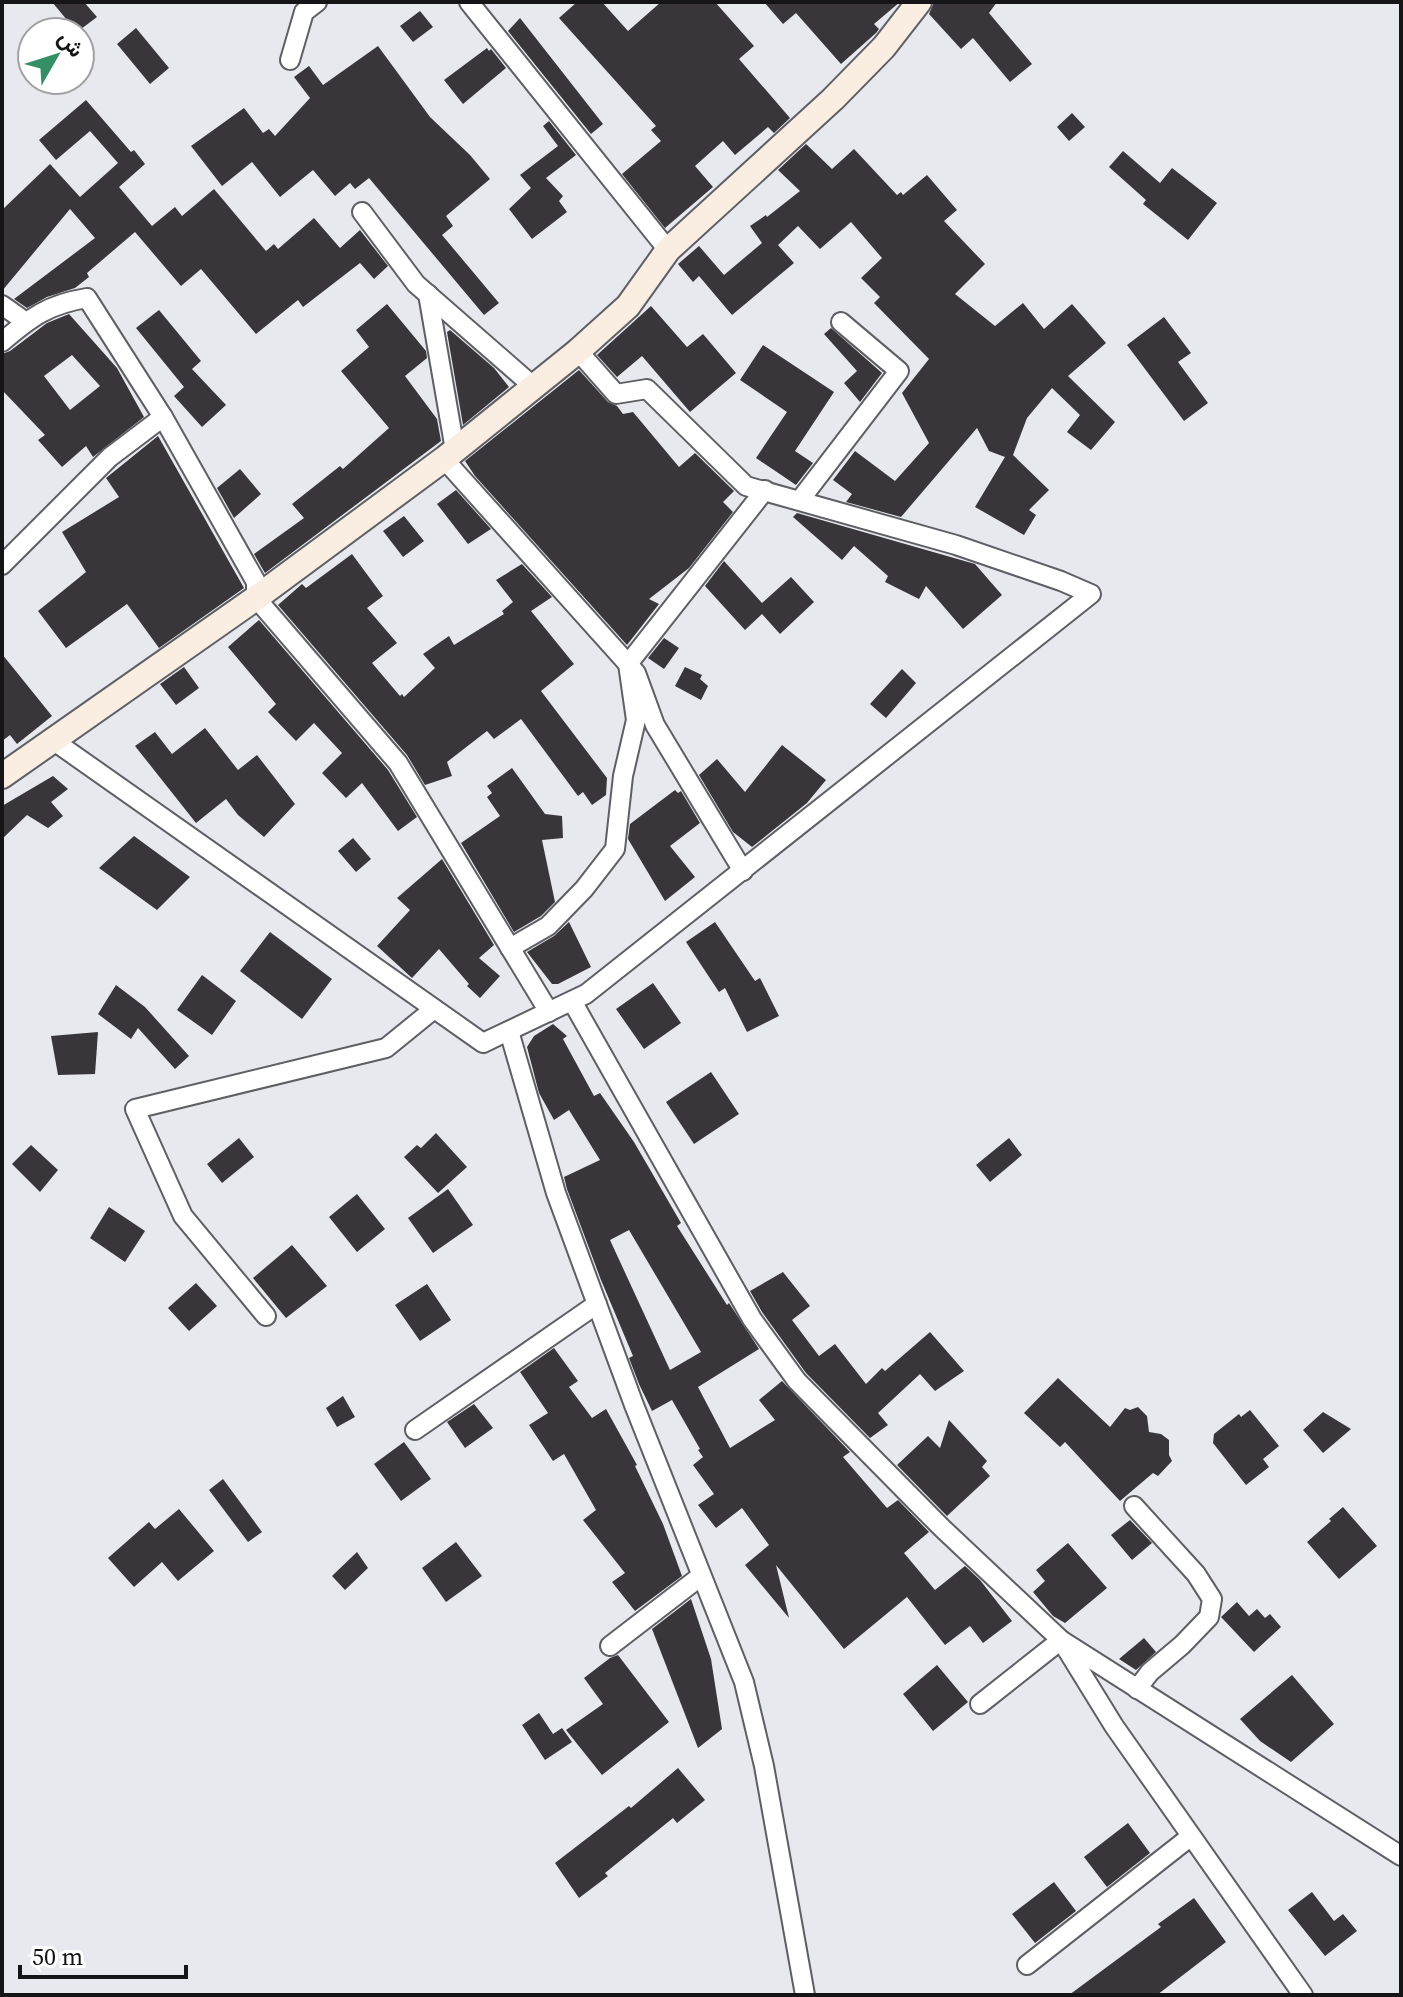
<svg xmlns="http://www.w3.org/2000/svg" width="1403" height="1997" font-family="'Source Serif 4',Vazirmatn,serif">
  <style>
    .building { fill: #38363b; fill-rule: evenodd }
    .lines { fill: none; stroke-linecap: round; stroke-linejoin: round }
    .street-casing { stroke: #5e5f64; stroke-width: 22 }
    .secondary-casing { stroke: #5e5f64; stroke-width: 28 }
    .street { stroke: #fff; stroke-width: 18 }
    .secondary { stroke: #faede2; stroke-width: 24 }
  </style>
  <rect width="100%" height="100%" fill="#e8e9ef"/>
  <!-- building -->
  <g class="building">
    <polygon points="52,2 84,2 97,17 77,32"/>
    <polygon points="577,2 602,2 628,31 661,2 715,2 754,46 739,59 790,118 774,133 768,127 735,155 723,141 695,166 713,187 665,228 622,174 661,141 651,130 656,126 559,18"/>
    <polygon points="764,2 900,2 874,24 879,29 876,33 841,64 796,13 783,24"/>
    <polygon points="934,2 997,2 989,13 1032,64 1010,82 973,38 961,49 929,14"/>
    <polygon points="420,11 433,27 413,42 400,26"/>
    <polygon points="520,18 603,124 591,134 508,31"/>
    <polygon points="136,28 169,68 150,84 117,44"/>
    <polygon points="378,46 430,117 470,155 490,179 446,216 453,226 442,235 499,303 484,315 369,178 355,189 350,183 335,196 313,170 280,197 252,162 222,186 191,146 244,108 263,133 269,129 275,136 310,98 294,77 309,66 323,85"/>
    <polygon points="487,48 489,51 491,49 506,68 463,104 444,80"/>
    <polygon points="86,100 131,152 134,150 145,164 119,187 152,226 175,207 182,216 214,189 266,251 274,244 278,249 314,218 340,248 360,230 388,266 374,279 360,263 303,307 298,300 256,334 201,269 181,286 135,232 87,273 89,277 75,288 47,297 27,308 14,299 95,238 70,209 2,291 2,210 50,164 80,197 118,163 90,131 56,160 39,140"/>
    <polygon points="1072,113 1085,127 1069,141 1057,127"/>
    <polygon points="549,121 576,155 546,178 563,196 559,201 567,212 532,239 509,209 531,188 520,175 558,146 543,126"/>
    <polygon points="806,144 832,169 854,149 897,195 901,192 903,195 927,175 957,210 944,221 985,264 955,294 995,326 1023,303 1044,329 1072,304 1106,343 1068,376 1115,422 1091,450 1067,432 1080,415 1052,388 1027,418 1013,455 1049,490 1029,510 1036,515 1024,535 975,507 1005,457 989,451 977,428 901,517 846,502 852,494 833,480 855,451 895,481 929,443 902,393 929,359 874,303 880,297 861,278 882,258 851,222 820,249 798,226 778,245 794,263 732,315 699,276 693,282 678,264 699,246 724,275 762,243 750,226 766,215 767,217 800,191 778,170"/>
    <polygon points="1123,151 1160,183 1172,168 1217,203 1188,240 1143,204 1146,200 1109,167"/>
    <polygon points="387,304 426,351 427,358 405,376 437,419 441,441 265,573 254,554 304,518 292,504 340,466 343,469 389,428 341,371 369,347 356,330"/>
    <polygon points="651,306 687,347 703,334 736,373 690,412 642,356 617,377 597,355"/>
    <polygon points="159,310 201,361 192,369 226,405 202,427 174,396 184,387 136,328"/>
    <path d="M69 314 117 368 144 417 93 457 86 446 62 467 38 440 45 435 2 390V354L10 351 47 323ZM72 355 100 386 70 410 44 376Z"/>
    <polygon points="1164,317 1191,353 1178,362 1208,403 1184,421 1127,345"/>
    <polygon points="831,328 882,373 860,402 844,383 857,371 824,334"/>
    <polygon points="450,330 494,368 509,387 463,425 447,332"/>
    <polygon points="763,345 834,392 795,451 813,463 796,485 756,458 787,412 740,380"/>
    <polygon points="579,370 608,402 617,406 623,414 633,412 679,467 695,453 734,491 723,502 733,512 689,568 649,599 659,604 627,645 475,476 465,461"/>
    <polygon points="158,436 244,588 159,648 127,604 66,648 38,611 86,572 62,532 119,497 106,478"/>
    <polygon points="240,469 261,494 234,518 217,488"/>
    <polygon points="456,490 491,529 468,544 437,504"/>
    <polygon points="797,513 975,564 1002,595 963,629 926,586 919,599 885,582 888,576 854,546 842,560 793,517"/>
    <polygon points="404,516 424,541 403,557 383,531"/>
    <polygon points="352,554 383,596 367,608 397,643 372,663 400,696 402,694 404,697 435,668 423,654 449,636 454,645 504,614 502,611 513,602 496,580 522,564 552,597 531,611 574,664 541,691 607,778 606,795 592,805 583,792 578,796 521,719 494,739 487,731 447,762 452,776 425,785 407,755 278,605 302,584 306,588"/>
    <polygon points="724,561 762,603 791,577 814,602 780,634 762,614 745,630 705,586"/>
    <polygon points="259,620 388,770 417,817 398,831 362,783 346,798 322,773 342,753 314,723 296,741 268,712 276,704 228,647"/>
    <polygon points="664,638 679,648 664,669 648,658"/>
    <polygon points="2,654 52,716 17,744 10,735 2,741"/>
    <polygon points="184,667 199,688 176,705 160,684"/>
    <polygon points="685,667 702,675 700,679 708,686 701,700 675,686"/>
    <polygon points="902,669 916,683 886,718 870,704"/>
    <polygon points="205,728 238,770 257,755 295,804 264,837 238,815 226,799 196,823 135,746 155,732 172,754"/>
    <polygon points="782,745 826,780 807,803 752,847 733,832 699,775 717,759 745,792"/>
    <polygon points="512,768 545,814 562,816 563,838 542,840 555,902 541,916 514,932 461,843 500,816 487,797 492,793 487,786"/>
    <polygon points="53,776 68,789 51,802 63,816 48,828 27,815 2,839 2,806"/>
    <polygon points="675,790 678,793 681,791 700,823 670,846 695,877 665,901 628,839 630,824"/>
    <polygon points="134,836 190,877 157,910 99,868"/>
    <polygon points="353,838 371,859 356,872 338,851"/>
    <polygon points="442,859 494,945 479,958 500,976 480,998 467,986 469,984 439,949 412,978 377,946 410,910 397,898"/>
    <polygon points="569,922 591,967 558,984 552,984 527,952 554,936"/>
    <polygon points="715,922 755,981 760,978 779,1016 747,1032 725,988 719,992 686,942"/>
    <polygon points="270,932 332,979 302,1019 240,971"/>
    <polygon points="202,975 236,1001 212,1035 177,1010"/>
    <polygon points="653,983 681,1023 644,1049 616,1009"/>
    <polygon points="116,985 145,1007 189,1056 175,1069 138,1028 131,1039 98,1014"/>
    <path d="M553 1024 567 1036 563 1039 594 1096 600 1093 634 1142 681 1223 677 1226 727 1305 729 1303 759 1349 698 1387 730 1448 775 1420 759 1400 782 1381 850 1452 843 1457 887 1508 898 1500 929 1532 904 1553 935 1590 965 1566 980 1580 1012 1621 983 1643 970 1626 945 1645 907 1597 844 1649 776 1565 789 1618 745 1565 769 1545 742 1508 716 1528 698 1505 714 1494 693 1465 703 1457 698 1450 700 1449 672 1400 652 1411 639 1384 629 1358 633 1356 601 1280 567 1189 564 1177 600 1160 569 1110 554 1120 539 1093 527 1047 534 1036ZM629 1230 701 1352 670 1370 610 1240Z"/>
    <polygon points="98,1032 95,1074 58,1075 51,1036"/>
    <polygon points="711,1072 739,1114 694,1144 666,1102"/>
    <polygon points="436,1133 467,1167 438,1193 404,1157 417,1145 421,1148"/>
    <polygon points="239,1138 254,1157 222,1183 207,1164"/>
    <polygon points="1009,1138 1022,1155 990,1182 976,1165"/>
    <polygon points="31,1145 58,1170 40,1192 12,1164"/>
    <polygon points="448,1189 473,1225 433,1253 408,1218"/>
    <polygon points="357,1194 385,1229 357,1252 329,1217"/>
    <polygon points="109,1207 145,1231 125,1262 90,1238"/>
    <polygon points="292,1245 327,1286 286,1318 253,1278"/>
    <polygon points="783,1272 810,1306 792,1320 819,1356 835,1344 866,1384 882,1368 885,1371 930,1332 964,1371 935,1391 920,1374 878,1413 888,1425 870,1438 806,1373 762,1312 750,1291"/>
    <polygon points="196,1283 217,1306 189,1331 168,1308"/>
    <polygon points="427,1284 451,1320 420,1341 395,1305"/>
    <polygon points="554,1348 578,1381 569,1387 592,1418 606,1409 637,1465 635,1466 663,1524 682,1576 635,1611 612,1582 625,1573 583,1520 596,1510 564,1454 553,1461 529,1425 548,1413 520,1372"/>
    <polygon points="1058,1378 1110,1427 1125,1408 1130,1410 1138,1407 1147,1416 1149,1432 1161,1434 1169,1440 1169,1455 1172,1461 1158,1476 1153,1473 1120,1501 1065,1442 1060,1447 1024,1413"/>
    <polygon points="343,1396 355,1417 337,1427 326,1408"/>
    <polygon points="474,1404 493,1428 465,1448 447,1422"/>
    <polygon points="1250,1410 1279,1446 1263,1459 1269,1467 1246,1485 1213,1443 1214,1434 1239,1414 1241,1417"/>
    <polygon points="1323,1412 1351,1429 1323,1453 1303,1430"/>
    <polygon points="949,1420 987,1461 982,1467 990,1476 947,1516 897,1465 928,1436 940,1448"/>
    <polygon points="404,1442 431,1479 401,1501 374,1464"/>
    <polygon points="223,1479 262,1532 248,1542 209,1490"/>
    <polygon points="1343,1507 1377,1546 1339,1579 1307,1542 1331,1521 1329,1519"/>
    <polygon points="179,1509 214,1551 178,1581 162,1562 134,1587 108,1558 149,1522 155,1529"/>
    <polygon points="1130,1520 1152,1543 1132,1560 1111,1535"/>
    <polygon points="456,1542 482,1576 446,1602 422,1568"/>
    <polygon points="1068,1543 1107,1588 1065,1623 1053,1616 1033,1592 1045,1581 1036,1570"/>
    <polygon points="357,1552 368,1568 345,1590 332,1576"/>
    <polygon points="691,1599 711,1659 722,1729 698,1748 652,1629"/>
    <polygon points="1237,1602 1249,1616 1257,1609 1265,1618 1270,1614 1281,1627 1254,1652 1221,1617"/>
    <polygon points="1144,1638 1156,1652 1136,1670 1119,1659"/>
    <polygon points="618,1655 669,1722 602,1775 566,1730 603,1704 584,1678 610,1658"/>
    <polygon points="937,1665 968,1702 933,1731 903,1694"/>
    <polygon points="1292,1675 1334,1724 1291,1762 1260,1741 1240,1719"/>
    <polygon points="539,1713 553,1734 562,1728 572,1742 545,1760 522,1725"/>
    <polygon points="678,1768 705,1800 677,1823 673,1818 605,1873 608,1876 579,1898 555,1863 629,1806 631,1808"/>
    <polygon points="1128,1823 1150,1853 1107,1887 1084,1857"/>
    <polygon points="1054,1882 1076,1911 1035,1943 1012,1914"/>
    <polygon points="1312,1892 1334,1921 1343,1914 1357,1931 1325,1956 1288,1910"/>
    <polygon points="1194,1898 1226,1942 1157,1995 1069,1995 1161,1927 1158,1924"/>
  </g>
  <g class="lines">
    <defs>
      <g id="street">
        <polyline points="469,2 668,250"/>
        <polyline points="290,60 304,12 317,2"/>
        <polyline points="362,212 416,284 534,387"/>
        <polyline points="428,294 455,450"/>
        <polyline points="2,305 26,322"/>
        <path d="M2 342C31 317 49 304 87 298L163 417 256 582V598L398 763 549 1012"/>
        <polyline points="444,459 636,673 655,725 743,871"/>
        <polyline points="800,500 899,371 841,322"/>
        <polyline points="2,565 110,457 163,417"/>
        <polyline points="54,741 483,1043 586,994 1091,594 1061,581 956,545 746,486 647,389 616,394 578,351"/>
        <polyline points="510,948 548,926 584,889 615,849 623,776 636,720 628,664 765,490"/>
        <polyline points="572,1001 752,1319 797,1381 942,1528 1061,1640 1401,1856"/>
        <polyline points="509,1031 556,1193 634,1405 744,1682 764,1766 805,1995"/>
        <polyline points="266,1316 183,1216 135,1109 386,1048 434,1009"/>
        <polyline points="415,1430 597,1304"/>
        <polyline points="1134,1506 1196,1574 1212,1599 1209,1617 1182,1645 1150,1672 1137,1689"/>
        <polyline points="610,1646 701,1576"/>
        <polyline points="980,1704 1061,1640 1114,1726 1303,1995"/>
        <polyline points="1027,1965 1190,1837"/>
      </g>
      <polyline id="secondary" points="2,776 256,598 444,459 578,351 628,306 668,250 833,99 884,47 919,2"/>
    </defs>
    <!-- street casing -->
    <use href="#street" class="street-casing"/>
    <!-- secondary casing -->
    <use href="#secondary" class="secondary-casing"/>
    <!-- street -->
    <use href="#street" class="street"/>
    <!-- secondary -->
    <use href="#secondary" class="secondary"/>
  </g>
  <!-- border -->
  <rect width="1403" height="1997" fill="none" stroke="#151517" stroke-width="8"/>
  <!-- north arrow -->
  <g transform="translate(56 56) rotate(51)"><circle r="38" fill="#ffffff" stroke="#a1a1a2" stroke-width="2"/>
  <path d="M0-6L14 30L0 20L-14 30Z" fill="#348f65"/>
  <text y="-12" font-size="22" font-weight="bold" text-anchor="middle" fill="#151517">ش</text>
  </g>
  <!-- scale -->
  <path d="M20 1965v12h166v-12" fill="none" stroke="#151517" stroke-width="4"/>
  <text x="32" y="1965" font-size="24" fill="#151517" stroke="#ffffff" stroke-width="6" paint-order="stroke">50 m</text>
</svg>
